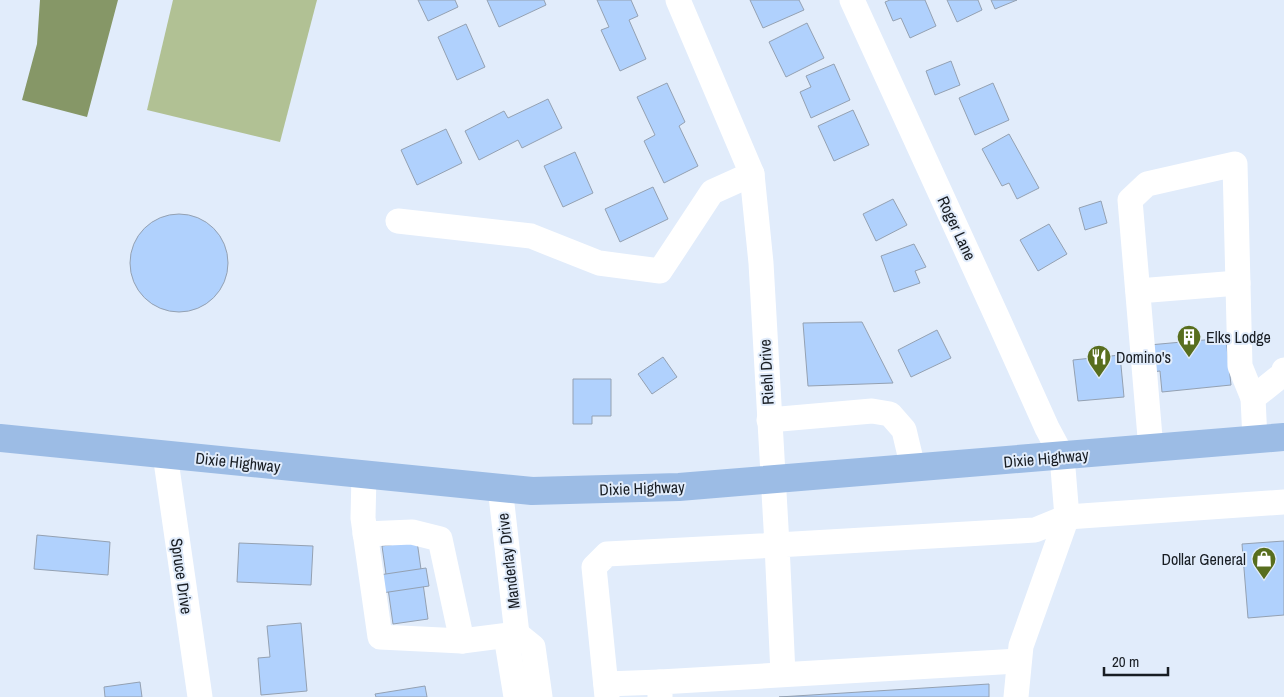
<svg xmlns="http://www.w3.org/2000/svg" width="1284" height="697" font-family="'Archivo Narrow',sans-serif">
  <style>
    .green { fill: #b1c194 }
    .water { fill: #869767 }
    .building { fill: #b0d1fd; stroke: #94a1b2 }
    .lines { fill: none; stroke-linecap: round; stroke-linejoin: round }
    .minor { stroke: #fff; stroke-width: 25 }
    .major { stroke: #9cbce5; stroke-width: 28 }
    .labels { text-anchor: middle; stroke-width: 4; stroke-linejoin: round; paint-order: stroke }
    .street-label { font-size: 16px; fill: #181d23; stroke: #e1ecfb }
    .poi-label { font-size: 16px; fill: #181d23; stroke: #e1ecfb; text-anchor: start }
  </style>
  <rect width="100%" height="100%" fill="#e1ecfb"/>
  <!-- green -->
  <polygon class="green" points="173,0 317,0 280,142 147,110"/>
  <!-- water -->
  <polygon class="water" points="40,0 118,0 87,117 22,100 37,44"/>
  <!-- building -->
  <g class="building">
    <polygon points="418,0 455,0 458,7 428,21"/>
    <polygon points="487,0 544,0 546,5 499,27"/>
    <polygon points="597,0 631,0 638,16 629,20 646,59 620,71 601,30 609,27"/>
    <polygon points="750,0 799,0 804,10 763,28"/>
    <polygon points="890,0 925,0 936,26 910,38 901,18 893,21 885,2"/>
    <polygon points="947,0 978,0 982,10 957,22"/>
    <polygon points="991,0 1017,0 995,9"/>
    <polygon points="807,23 824,58 786,77 769,42"/>
    <polygon points="466,24 485,67 457,80 438,37"/>
    <polygon points="951,61 960,85 935,95 926,71"/>
    <polygon points="834,64 850,100 811,118 800,92 811,87 806,76"/>
    <polygon points="667,83 685,122 679,126 698,166 664,183 644,141 655,135 637,97"/>
    <polygon points="993,83 1009,120 975,135 959,98"/>
    <polygon points="548,99 562,128 522,148 518,140 479,160 465,131 504,111 508,118"/>
    <polygon points="853,110 869,145 834,161 818,126"/>
    <polygon points="446,129 462,163 417,185 401,150"/>
    <polygon points="1009,134 1039,188 1017,199 1009,183 1002,186 982,149"/>
    <polygon points="575,152 593,193 563,207 544,166"/>
    <polygon points="653,187 668,219 620,242 605,209"/>
    <polygon points="893,199 907,225 876,241 863,214"/>
    <polygon points="1101,201 1107,223 1085,230 1079,208"/>
    <circle cx="179" cy="263" r="49"/>
    <polygon points="1049,224 1067,254 1038,271 1020,240"/>
    <polygon points="914,244 926,267 915,271 920,283 894,292 881,256"/>
    <polygon points="862,322 893,383 808,386 803,323"/>
    <polygon points="937,330 951,358 911,377 898,350"/>
    <polygon points="1226,338 1231,385 1162,392 1160,371 1151,372 1149,345"/>
    <polygon points="1120,355 1124,397 1078,401 1073,360"/>
    <polygon points="663,357 677,377 652,394 638,374"/>
    <polygon points="573,379 611,379 611,416 592,416 592,424 573,424"/>
    <polygon points="37,535 110,542 108,575 34,569"/>
    <polygon points="417,541 428,619 393,624 382,546"/>
    <polygon points="1284,541 1284,615 1248,618 1242,544"/>
    <polygon points="239,543 313,546 311,585 237,582"/>
    <polygon points="426,568 429,586 382,593 379,575"/>
    <polygon points="301,623 307,691 261,695 258,658 270,657 267,626"/>
    <polygon points="140,682 142,697 105,697 104,687"/>
    <polygon points="989,684 989,697 779,697"/>
    <polygon points="425,686 427,697 376,697 375,694"/>
  </g>
  <g class="lines">
    <!-- minor -->
    <g class="minor">
      <polyline points="852,0 998,319 1047,428 1062,456 1067,517 1021,646 1016,697"/>
      <polyline points="398,221 531,236 599,263 660,271 712,192 752,174"/>
      <polyline points="1138,291 1238,283"/>
      <polyline points="769,420 872,411 890,414 904,430 913,468"/>
      <polyline points="1255,440 1253,398 1283,374 1284,370"/>
      <polyline points="1151,449 1130,200 1147,184 1235,164 1240,366 1253,398"/>
      <polyline points="165,454 200,697"/>
      <polyline points="364,475 363,518 380,637 462,641 517,634"/>
      <polyline points="500,487 517,634 508,648 516,697"/>
      <polyline points="365,534 412,532 440,539 462,641"/>
      <polyline points="517,634 533,647 540,697"/>
      <polyline points="783,674 777,545 1035,530 1067,517 1284,502"/>
      <polyline points="606,684 660,682"/>
      <polyline points="607,697 594,567 607,554 777,545 761,263 752,174 678,0"/>
      <polyline points="660,697 660,682 1019,661"/>
    </g>
    <!-- major -->
    <polyline class="major" points="0,438 532,491 679,487 1284,437"/>
  </g>
  <!-- icons -->
  <defs>
    <symbol id="building-pin" viewBox="-11 -11 22 30"><path d="M0 17L-7.5 6A9.5 9.5 0 1 1 7.5 6Z" fill="#586e1e" stroke="#e1ecfb"/><path d="M-4-6H4V6H1V3H-1V6H-4ZM-2.5-4.3h1.7v1.8h-1.7ZM.8-4.3h1.7v1.8H.8ZM-2.5-1h1.7V.8h-1.7ZM.8-1h1.7V.8H.8Z" fill="#fff"/></symbol>
    <symbol id="restaurant-pin" viewBox="-11 -11 22 30"><path d="M0 17L-7.5 6A9.5 9.5 0 1 1 7.5 6Z" fill="#586e1e" stroke="#e1ecfb"/><path d="M-5-6h1v4h1v-4h1v4h1v-4h1v5L-1.5 .5V6h-2V.5L-5-1ZM5-6V6H3V1.5H1.5Q1.5-4 5-6Z" fill="#fff"/></symbol>
    <symbol id="shop-pin" viewBox="-11 -11 22 30"><path d="M0 17L-7.5 6A9.5 9.5 0 1 1 7.5 6Z" fill="#586e1e" stroke="#e1ecfb"/><path d="M-5-2.5h2.3a2.7 3.5 0 0 1 5.4 0H5L5.5 6h-11ZM-1.5-2.5h3a1.5 2.3 0 0 0-3 0Z" fill="#fff"/></symbol>
  </defs>
  <g fill-rule="evenodd">
    <use href="#building-pin" x="1175" y="323" width="28" height="38"/>
    <use href="#restaurant-pin" x="1085" y="343" width="28" height="38"/>
    <use href="#shop-pin" x="1250" y="545" width="28" height="38"/>
  </g>
  <g class="labels">
    <!-- street labels -->
    <g class="street-label">
      <text transform="translate(957 228) rotate(65)" y="6">Roger Lane</text>
      <text transform="translate(766 372) rotate(-93)" y="6">Riehl Drive</text>
      <text transform="translate(1046 458) rotate(-5)" y="6">Dixie Highway</text>
      <text transform="translate(238 462) rotate(6)" y="6">Dixie Highway</text>
      <text transform="translate(642 488) rotate(-2)" y="6">Dixie Highway</text>
      <text transform="translate(508 561) rotate(-97)" y="6">Manderlay Drive</text>
      <text transform="translate(182 576) rotate(82)" y="6">Spruce Drive</text>
    </g>
    <!-- poi labels -->
    <g class="poi-label">
      <text x="1206" y="343">Elks Lodge</text>
      <text x="1116" y="363">Domino's</text>
      <text x="1246" y="565" text-anchor="end">Dollar General</text>
    </g>
  </g>
  <!-- scale -->
  <path d="M1104 667v8h64v-8" fill="none" stroke="#181d23" stroke-width="2.5"/>
  <text x="1112" y="667" font-size="15" fill="#181d23" stroke="#e1ecfb" stroke-width="4" paint-order="stroke">20 m</text>
</svg>
